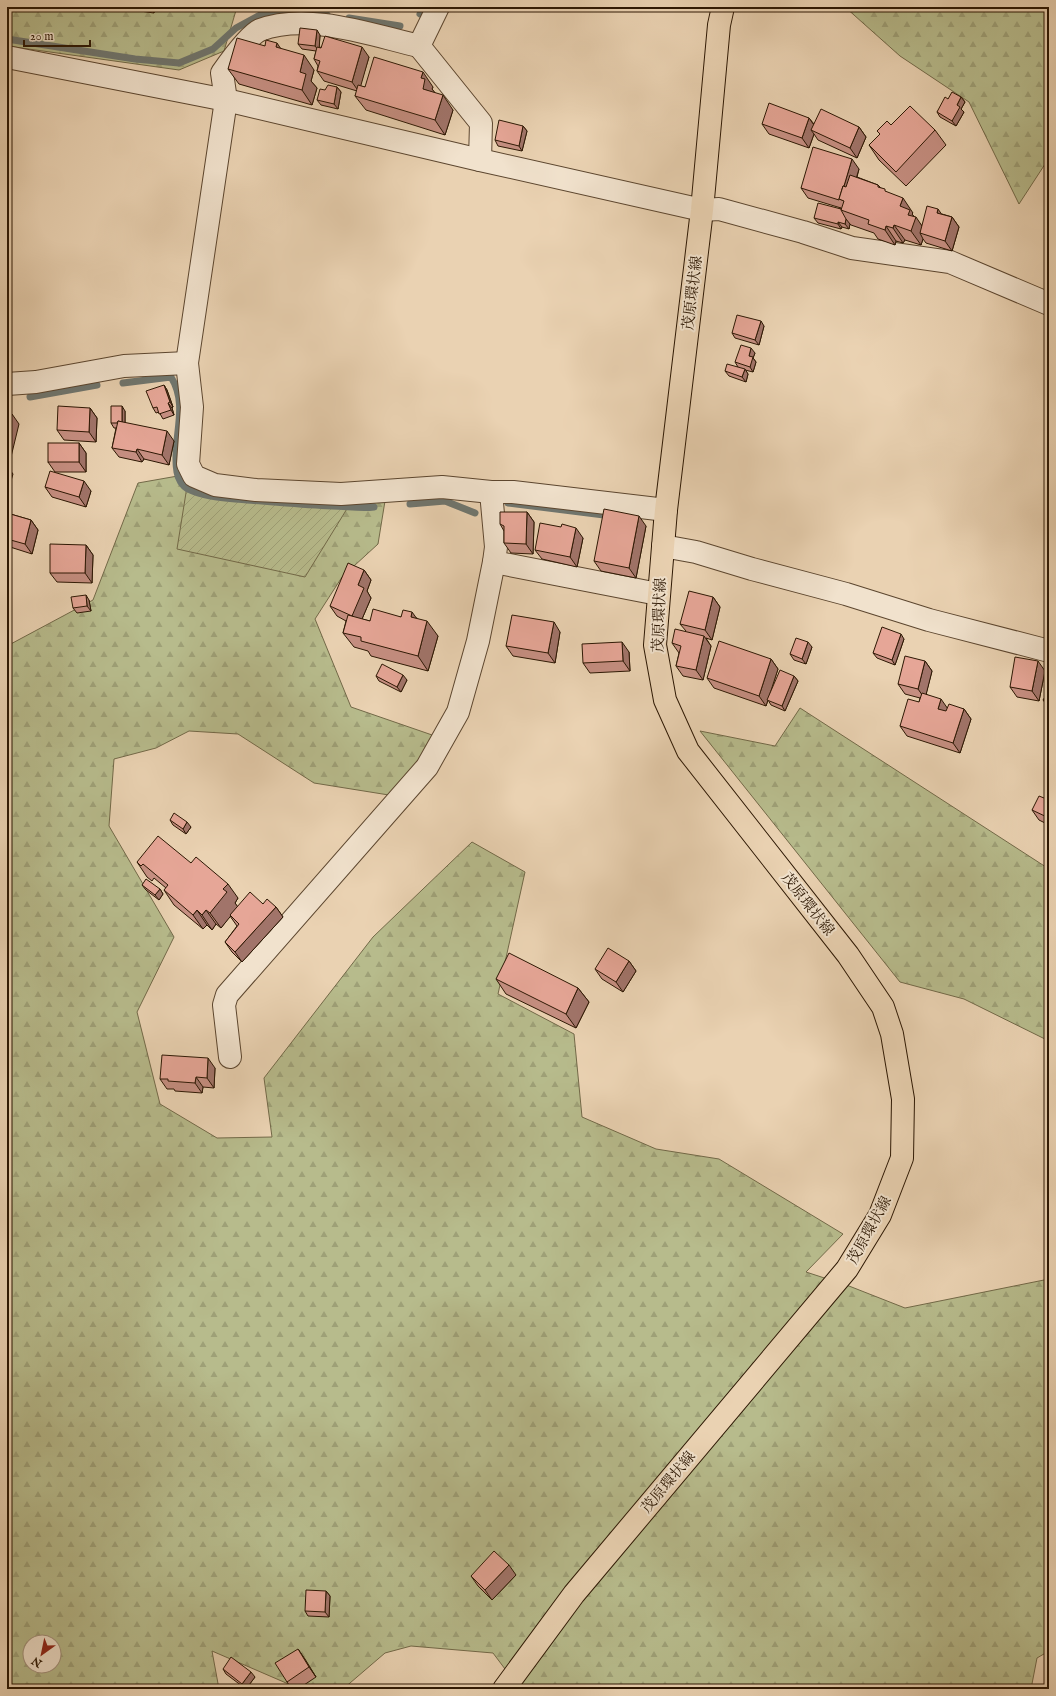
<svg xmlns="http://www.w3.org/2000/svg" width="1056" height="1696" font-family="'IM FELL English','Noto Serif JP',serif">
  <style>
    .forest { fill: url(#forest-firs); stroke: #726948; fill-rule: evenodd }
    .garden { fill: url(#garden-furrows); stroke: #726948 }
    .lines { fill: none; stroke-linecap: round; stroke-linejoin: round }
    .stream { stroke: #6f766f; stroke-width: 7 }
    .minor-casing { stroke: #5c462f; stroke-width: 24 }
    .major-casing { stroke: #2c1703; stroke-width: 24 }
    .minor { stroke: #f1e2cd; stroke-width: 22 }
    .major { stroke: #ead2b2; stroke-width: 22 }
    .wall { fill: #c68f82; stroke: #2c1703 }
    .shaded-wall { fill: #a1746a; stroke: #2c1703 }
    .building { fill: #e6a697; stroke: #2c1703 }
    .labels { text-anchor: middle; stroke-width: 4; stroke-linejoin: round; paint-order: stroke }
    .street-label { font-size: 15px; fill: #2c1703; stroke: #f1e2cd }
  </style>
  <defs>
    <pattern id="forest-firs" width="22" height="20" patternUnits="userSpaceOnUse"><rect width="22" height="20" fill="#b7bb8c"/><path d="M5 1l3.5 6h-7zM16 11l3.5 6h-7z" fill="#9ea077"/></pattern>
    <pattern id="garden-furrows" width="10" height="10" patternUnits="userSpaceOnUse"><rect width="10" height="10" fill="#b7bb8c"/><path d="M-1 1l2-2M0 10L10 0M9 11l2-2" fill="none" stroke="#9ea077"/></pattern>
  </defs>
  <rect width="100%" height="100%" fill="#ead2b2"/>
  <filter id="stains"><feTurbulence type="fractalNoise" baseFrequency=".005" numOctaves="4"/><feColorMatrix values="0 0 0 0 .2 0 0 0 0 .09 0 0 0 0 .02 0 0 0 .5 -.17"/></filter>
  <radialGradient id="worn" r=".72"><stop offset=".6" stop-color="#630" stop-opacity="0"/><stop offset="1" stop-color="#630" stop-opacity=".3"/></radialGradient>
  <!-- forest -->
  <g class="forest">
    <polygon points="7,7 237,7 224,51 179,70 7,46"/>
    <polygon points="845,7 1049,7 1049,158 1019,204 969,102 900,56"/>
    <path d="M189 474 353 499 385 501 378 544 342 577 315 619 351 707 435 736 395 796 314 783 238 734 189 731 156 748 114 759 109 826 174 937 137 1012 160 1104 217 1138 272 1137 264 1078 373 937 472 842 525 872 498 994 574 1034 582 1117 656 1149 719 1159 843 1234 806 1272 849 1286 905 1308 1049 1279V1651L1037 1658 1031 1689H520L493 1653 411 1646 385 1653 343 1689H300L212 1651 219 1689H7V646L93 600 138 483ZM30 1642H54V1666H30Z"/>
    <polygon points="800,708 1049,869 1049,1041 964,999 900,982 700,731 775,746"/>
  </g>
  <!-- garden -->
  <polygon class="garden" points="189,474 353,499 305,577 177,549"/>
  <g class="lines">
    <!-- stream -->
    <g class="stream">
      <polyline points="420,14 424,7"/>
      <polyline points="349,18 400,26"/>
      <polyline points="7,39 135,59 179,63 213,49 236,28 262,14 300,10 327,15"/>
      <path d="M123 383 171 377C190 407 171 440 177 472 178 479 182 486 188 489 205 498 229 498 247 500 276 502 304 505 332 506 346 506 361 509 374 507"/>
      <polyline points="30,397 97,385"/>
      <polyline points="508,503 612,516"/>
      <polyline points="410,504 445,501 475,513"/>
    </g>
    <defs>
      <g id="minor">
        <polyline points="438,7 419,46 481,123 480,160"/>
        <path d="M419 46C371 35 308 12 260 30 249 35 229 63 222 73L226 100 187 363 192 407 188 464 194 476 215 485 256 490 341 494 442 487 491 492H513L666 510"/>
        <polyline points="7,57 226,100 480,160 702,210 719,209 803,232 852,248 950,262 1049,304"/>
        <polyline points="7,384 36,382 124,366 187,363"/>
        <polyline points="663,546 696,552 752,569 846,594 929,620 1049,651"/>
        <polyline points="494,562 658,594"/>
        <polyline points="230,1057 224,1005 227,995 427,767 458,712 478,641 494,562 496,547 491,492"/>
      </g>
      <polyline id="major" points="504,1689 574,1594 847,1269 880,1215 902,1158 903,1099 892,1034 883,1007 848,955 688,751 665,700 655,645 666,510 702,210 719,25 723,7"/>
    </defs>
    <!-- minor casing -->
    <use href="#minor" class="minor-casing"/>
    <!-- major casing -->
    <use href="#major" class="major-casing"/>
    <!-- minor -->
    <use href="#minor" class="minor"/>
    <!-- major -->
    <use href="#major" class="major"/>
  </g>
  <!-- wall -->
  <g class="wall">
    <polygon points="137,7 155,7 154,13 140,11"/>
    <polygon points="320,35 319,47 369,57 360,86 365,87 433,87 432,89 435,93 453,110 445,135 366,110 355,96 357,91 324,81 317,71 318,66 314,59 316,51 302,49 298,44"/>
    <polygon points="265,46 280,48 314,70 311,81 317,88 312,105 239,84 228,69"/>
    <polygon points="337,87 341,92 338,109 321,105 317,100 325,90"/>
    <polygon points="961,97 965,102 961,109 964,112 956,126 940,117 937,112 948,99"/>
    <polygon points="809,118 814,124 859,127 866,137 857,158 818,140 814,134 809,148 769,134 762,124"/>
    <polygon points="891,125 935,130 946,145 906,186 879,160 869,145 880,134 877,131"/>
    <polygon points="523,126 527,131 522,151 498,146 495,140"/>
    <polygon points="859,169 857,177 878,185 881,188 913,213 912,214 922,226 942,214 952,217 959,227 952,251 926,243 923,239 921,245 905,240 903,243 896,241 895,245 878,239 874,233 851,225 850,224 849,229 842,227 841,229 818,223 814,218 841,208 808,198 801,188"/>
    <polygon points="764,326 759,345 735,338 732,333"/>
    <polygon points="755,353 753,358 756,362 753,372 745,370 748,374 746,382 729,376 725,371 738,367 735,362"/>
    <polygon points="164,385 167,390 173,407 172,408 174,415 163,419 159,412 156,413 153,408"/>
    <polygon points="90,408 97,418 96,442 64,440 57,430"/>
    <polygon points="125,411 125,423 174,441 169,465 144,459 142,462 119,457 112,448 116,428 114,428 111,423"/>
    <polygon points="79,443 86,453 86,472 55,472 48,462"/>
    <polygon points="45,487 91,491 86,507 52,497"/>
    <polygon points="527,512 534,522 533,554 511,553 504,543 504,531 500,524"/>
    <polygon points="7,513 31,520 38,530 32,554 7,546"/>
    <polygon points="646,526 636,578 601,571 594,561"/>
    <polygon points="583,538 577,567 542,559 535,550"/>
    <polygon points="86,545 93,555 92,583 57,582 50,573"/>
    <polygon points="364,570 371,580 367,591 371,598 362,619 370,621 401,617 417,618 438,636 428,671 371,656 368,651 354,647 343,633 346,621 337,616 330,606"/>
    <polygon points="713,597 720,607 712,640 706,638 711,646 703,680 683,676 676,666 679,653 672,643 686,631 680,624"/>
    <polygon points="89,600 91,611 77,613 73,608"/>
    <polygon points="560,632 555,663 513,656 506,646"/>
    <polygon points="904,639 895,665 877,658 873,653"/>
    <polygon points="812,647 806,664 794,660 790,654"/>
    <polygon points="629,652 630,671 590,673 583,663"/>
    <polygon points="771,659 778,669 768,699 794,676 798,681 785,711 771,705 768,700 766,706 714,688 707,678"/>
    <polygon points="925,661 932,671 926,694 947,708 964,709 971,719 960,753 907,736 900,726 919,702 920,698 905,694 898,684"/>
    <polygon points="1045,671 1039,701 1017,697 1010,687"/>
    <polygon points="376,676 407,680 401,692 379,681"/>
    <polygon points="1049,692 1049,708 1043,700"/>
    <polygon points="1049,800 1049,825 1039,820 1032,810"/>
    <polygon points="170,820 191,827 186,834 173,825"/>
    <polygon points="137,862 191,863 238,898 235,903 237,907 263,904 276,907 283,917 242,962 232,952 225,942 237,926 230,916 221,928 216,924 212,930 207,925 203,929 174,905 164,890 166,888 154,878 152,881 147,877"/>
    <polygon points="142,885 160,889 163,894 159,900 146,890"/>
    <polygon points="629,961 636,971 623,992 602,979 595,969"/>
    <polygon points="496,979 578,988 589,1002 576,1028 506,994"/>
    <polygon points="215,1068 214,1088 203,1087 202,1093 175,1091 174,1089 167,1089 160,1079"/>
    <polygon points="516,1575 492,1600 478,1586 471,1576"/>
    <polygon points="326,1591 330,1596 329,1617 308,1616 305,1611"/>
    <polygon points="298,1649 316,1677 298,1689 292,1689 287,1682"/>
    <polygon points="223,1669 255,1677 246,1689 226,1674"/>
  </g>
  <!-- shaded-wall -->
  <g class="shaded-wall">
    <polygon points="151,7 155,7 154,13 150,8"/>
    <polygon points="317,30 320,35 319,51 315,46"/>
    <polygon points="277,43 287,58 276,47"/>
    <polygon points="362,47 369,57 359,92 352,82"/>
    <polygon points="304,55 314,70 311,81 317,88 312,105 302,90 300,72"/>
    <polygon points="423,72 433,87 432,89 436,94 423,89 421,78"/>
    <polygon points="337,87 341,92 338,109 334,104"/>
    <polygon points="443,95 453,110 445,135 435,120"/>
    <polygon points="961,97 965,102 961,109 964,112 956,126 952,121 957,105"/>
    <polygon points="809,118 816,128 811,130 814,134 809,148 802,138"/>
    <polygon points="523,126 527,131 522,151 519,146"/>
    <polygon points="859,127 866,137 857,158 850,148"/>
    <polygon points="852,159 859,169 848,206 844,201 840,199"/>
    <polygon points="903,198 913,213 912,214 915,218 916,217 926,232 920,233 923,239 921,245 911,231 900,206"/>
    <polygon points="938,209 945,219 937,213"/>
    <polygon points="952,217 959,227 952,251 945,241"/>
    <polygon points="846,219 850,224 849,229 845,224"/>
    <polygon points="838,222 842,227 841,229 838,224"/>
    <polygon points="894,225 905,240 903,243 893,228"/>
    <polygon points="886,226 896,241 895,245 885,230"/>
    <polygon points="761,321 764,326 759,345 755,340"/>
    <polygon points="751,348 755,353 753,358 756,362 753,372 750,367 749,356"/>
    <polygon points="745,369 748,374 746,382 742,377"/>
    <polygon points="164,385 167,390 173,407 170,402"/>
    <polygon points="168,403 172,408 174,415 171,410"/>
    <polygon points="122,406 125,411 125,428 122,423"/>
    <polygon points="90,408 97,418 96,442 89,432"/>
    <polygon points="12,414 19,424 10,461 7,457 7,434"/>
    <polygon points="167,431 174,441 169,465 162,455"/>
    <polygon points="79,443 86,453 86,472 79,462"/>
    <polygon points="137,449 144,459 142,462 136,452"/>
    <polygon points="7,460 11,466 10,470 13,474 7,494"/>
    <polygon points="84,481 91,491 86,507 79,497"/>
    <polygon points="527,512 534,522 533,554 526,544"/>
    <polygon points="639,516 646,526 636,578 629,568"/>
    <polygon points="31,520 38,530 32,554 25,544"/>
    <polygon points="576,528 583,538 577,567 570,557"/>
    <polygon points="86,545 93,555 92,583 85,573"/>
    <polygon points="364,570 371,580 367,591 371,598 359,626 352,616 358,585"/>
    <polygon points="86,595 89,600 91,611 87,606"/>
    <polygon points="713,597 720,607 712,640 705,630"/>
    <polygon points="412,612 423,627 411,617"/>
    <polygon points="427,621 438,636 428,671 418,656"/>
    <polygon points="554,622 560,632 555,663 548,653"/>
    <polygon points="901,634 904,639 895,665 892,660"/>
    <polygon points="704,636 711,646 703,680 696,670"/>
    <polygon points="622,642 629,652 630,671 623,661"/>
    <polygon points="808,642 812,647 806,664 802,659"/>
    <polygon points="771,659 778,669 766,706 759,696"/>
    <polygon points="925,661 932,671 925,699 918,689"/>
    <polygon points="1038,661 1045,671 1039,701 1032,691"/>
    <polygon points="403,675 407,680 401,692 397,687"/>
    <polygon points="794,676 798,681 785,711 782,706"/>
    <polygon points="941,699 948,709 945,718 938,709"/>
    <polygon points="964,709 971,719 960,753 953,743"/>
    <polygon points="187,822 191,827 186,834 183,829"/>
    <polygon points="228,884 238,898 235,903 238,907 221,928 210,913 223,889"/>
    <polygon points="160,889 163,894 159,900 155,895"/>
    <polygon points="276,907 283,917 242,962 235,952"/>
    <polygon points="197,910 207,925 203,929 193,915"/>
    <polygon points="206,910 216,924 212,930 202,915"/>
    <polygon points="629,961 636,971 623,992 616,982"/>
    <polygon points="578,988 589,1002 576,1028 566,1014"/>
    <polygon points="208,1058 215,1068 214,1088 207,1078"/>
    <polygon points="196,1077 203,1087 202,1093 195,1083"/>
    <polygon points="509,1565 516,1575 492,1600 485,1590"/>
    <polygon points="326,1591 330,1596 329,1617 325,1612"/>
    <polygon points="298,1649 305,1659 316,1677 309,1667"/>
    <polygon points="251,1672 255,1677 246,1689 242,1684"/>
  </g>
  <!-- building -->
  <g class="building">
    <polygon points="143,7 151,7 150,8"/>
    <polygon points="300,28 317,30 315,46 298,44"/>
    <polygon points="325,36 362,47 352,82 317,71 320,61 314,59 317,47 321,48"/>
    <polygon points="237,38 265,46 266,40 277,43 276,47 304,55 300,72 306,74 302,90 228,69"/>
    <polygon points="374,57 423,72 421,78 425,79 423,89 443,95 435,120 355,96 358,85 365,87"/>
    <polygon points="328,85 337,87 334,104 317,100 320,89 325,90"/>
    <polygon points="952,92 961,97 957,105 960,107 952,121 937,112 945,97 948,99"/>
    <polygon points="769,103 809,118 802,138 762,124"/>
    <polygon points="910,106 935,130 896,172 869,145 880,134 877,131 887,121 891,125"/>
    <polygon points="821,109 859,127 850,148 811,130"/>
    <polygon points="499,120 523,126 519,146 495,140"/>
    <polygon points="813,147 852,159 844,186 843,186 839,199 839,200 801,188"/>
    <polygon points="850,175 878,185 878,187 885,189 885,191 903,198 900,206 910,210 908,215 916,217 911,231 894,225 893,228 886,226 885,230 868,224 869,220 841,210 844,201 839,199 843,186 846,187"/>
    <polygon points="818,203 841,209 841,210 846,219 845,224 838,222 838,224 814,218"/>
    <polygon points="927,206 938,209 937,213 952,217 945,241 920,233"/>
    <polygon points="737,315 761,321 755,340 732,333"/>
    <polygon points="741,345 751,348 749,356 753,357 750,367 735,362"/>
    <polygon points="727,364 745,369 742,377 725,371"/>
    <polygon points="164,385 170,402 168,403 171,410 159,414 157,407 153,408 146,391"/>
    <polygon points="58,406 90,408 89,432 57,430"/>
    <polygon points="111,406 122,406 122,422 118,421 117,423 111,423"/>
    <polygon points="7,413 12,414 7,434"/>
    <polygon points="118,421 167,431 162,455 137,449 136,452 112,448"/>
    <rect x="48" y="443" width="31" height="19"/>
    <polygon points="50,471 84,481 79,497 45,487"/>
    <polygon points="604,509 639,516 629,568 594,561"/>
    <polygon points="500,512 527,512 526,544 504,543 504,526 500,524"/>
    <polygon points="7,513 31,520 25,544 7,539"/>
    <polygon points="540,523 561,527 562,524 576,528 570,557 535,550"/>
    <polygon points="50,544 86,545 85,573 50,573"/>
    <polygon points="348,563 364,570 358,585 364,588 352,616 330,606"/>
    <polygon points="689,591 713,597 705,630 680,624"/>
    <polygon points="86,595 87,606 73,608 71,597"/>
    <polygon points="373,609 401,617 403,610 412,612 411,617 427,621 418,656 361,641 361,637 343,633 348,615 370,621"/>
    <polygon points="512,615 554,622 548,653 506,646"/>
    <polygon points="882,627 901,634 892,660 873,653"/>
    <polygon points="675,629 704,636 696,670 676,666 681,646 672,643"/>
    <polygon points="796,638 808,642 802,659 790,654"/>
    <polygon points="719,641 771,659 759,696 707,678"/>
    <polygon points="622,642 623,661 583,663 582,644"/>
    <polygon points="905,656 925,661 918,689 898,684"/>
    <polygon points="1015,657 1038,661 1032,691 1010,687"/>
    <polygon points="382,664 403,675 397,687 376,676"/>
    <polygon points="780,670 794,676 782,706 767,700"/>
    <polygon points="1049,692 1049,705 1043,700"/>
    <polygon points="922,693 941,699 938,709 946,711 949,704 964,709 953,743 900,726 908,699 919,702"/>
    <polygon points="1039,796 1049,800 1049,818 1032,810"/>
    <polygon points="174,813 187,822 183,829 170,820"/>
    <polygon points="158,836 191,863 196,857 228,884 223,889 227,892 210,913 206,910 202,915 197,910 193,915 164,890 168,885 143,864 141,866 137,862"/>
    <polygon points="146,879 160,889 155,895 142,885"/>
    <polygon points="250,892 263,904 267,899 276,907 235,952 225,942 239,924 230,915"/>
    <polygon points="608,948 629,961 616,982 595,969"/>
    <polygon points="509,953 578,988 566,1014 496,979"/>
    <polygon points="162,1055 208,1058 207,1078 196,1077 195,1083 168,1081 168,1079 160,1079"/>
    <polygon points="494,1551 509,1565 485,1590 471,1576"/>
    <polygon points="306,1590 326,1591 325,1612 305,1611"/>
    <polygon points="298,1649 309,1667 287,1682 275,1663"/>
    <polygon points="231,1657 251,1672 242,1684 223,1669"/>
  </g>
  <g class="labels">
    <!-- street labels -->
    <g class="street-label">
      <text transform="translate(692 293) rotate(-83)" y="5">茂原環状線</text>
      <text transform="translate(659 615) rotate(-88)" y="5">茂原環状線</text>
      <text transform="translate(808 904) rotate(52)" y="5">茂原環状線</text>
      <text transform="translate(869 1230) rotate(-61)" y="5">茂原環状線</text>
      <text transform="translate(668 1482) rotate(-50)" y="5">茂原環状線</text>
    </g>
  </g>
  <!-- margin -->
  <rect width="1056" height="1696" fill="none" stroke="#ead2b2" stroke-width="24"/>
  <rect x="8" y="8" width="1040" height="1680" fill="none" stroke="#2c1703" stroke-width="2"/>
  <rect x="12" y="12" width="1032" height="1672" fill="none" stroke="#2c1703"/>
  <!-- north arrow -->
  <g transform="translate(42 1654) rotate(213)"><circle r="19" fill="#f1e2cd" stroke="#a2917c"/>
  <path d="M0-3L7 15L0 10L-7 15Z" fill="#8f2418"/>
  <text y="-6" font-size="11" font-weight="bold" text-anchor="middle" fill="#2c1703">N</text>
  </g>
  <!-- scale -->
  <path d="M24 40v6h66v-6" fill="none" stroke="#2c1703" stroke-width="2"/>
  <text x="30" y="40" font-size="12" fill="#2c1703" stroke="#f1e2cd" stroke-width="3" paint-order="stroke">20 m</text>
  <rect width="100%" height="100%" filter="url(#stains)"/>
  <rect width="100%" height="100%" fill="url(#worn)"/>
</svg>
